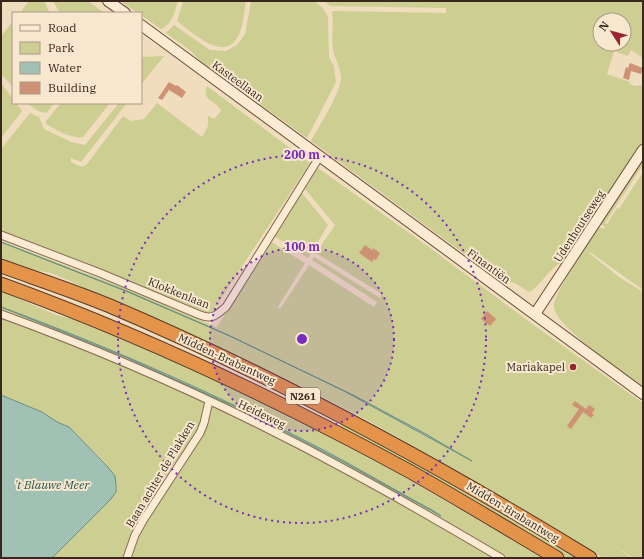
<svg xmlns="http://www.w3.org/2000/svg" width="644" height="559" font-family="'IBM Plex Serif',serif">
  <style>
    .green { fill: #ccce92; fill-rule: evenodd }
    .water { fill: #a2c1b5; stroke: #698f82 }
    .building { fill: #cf9173 }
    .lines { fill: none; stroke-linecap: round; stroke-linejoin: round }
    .street-casing { stroke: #896d56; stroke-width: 9 }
    .secondary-casing { stroke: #6a4e3a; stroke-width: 12 }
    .highway-casing { stroke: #563b2b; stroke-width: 15 }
    .street { stroke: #faebd2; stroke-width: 7 }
    .secondary { stroke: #faebd2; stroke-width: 10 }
    .highway { stroke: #e4934a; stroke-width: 13 }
    .ring { fill: none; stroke: #7b2cbf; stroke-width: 2; stroke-dasharray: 2 4 }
    .poi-dot { fill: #9a242f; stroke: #f7e7ce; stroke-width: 1.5 }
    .labels { text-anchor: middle; stroke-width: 4; stroke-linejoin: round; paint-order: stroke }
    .shield { fill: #f7e7ce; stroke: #716151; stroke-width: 1 }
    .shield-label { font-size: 10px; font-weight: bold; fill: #37271c }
    .street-label { font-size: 11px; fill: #37271c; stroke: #f7e7ce }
    .poi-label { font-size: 11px; fill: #37271c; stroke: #f7e7ce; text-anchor: end }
    .water-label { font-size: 12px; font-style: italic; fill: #2a5851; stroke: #f7e7ce }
    .centre { fill: #7b2cbf; stroke: #f7e7ce; stroke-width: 2 }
    .ring-label { font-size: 12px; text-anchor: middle; font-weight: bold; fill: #7b2cbf; stroke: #f7e7ce; stroke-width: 4; stroke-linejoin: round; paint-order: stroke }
  </style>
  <rect width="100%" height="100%" fill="#f0ddbe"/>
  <!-- green -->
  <g class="green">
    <polygon points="29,1 44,1 50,13 20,13"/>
    <polygon points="53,1 88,1 104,13 60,13"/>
    <path d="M124 1H178C175 11 172 25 161 29L141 15V13H138L123 3Z"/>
    <path d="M183 1H246C244 11 244 22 240 32 227 66 193 33 177 21Z"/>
    <polygon points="251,1 314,1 323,8 328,17 329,57 334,66 336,82 307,138 201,62 191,51 166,33 174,25 210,50 226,51 237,45 245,34"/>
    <path d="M324 1H643V58L631 50 628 56 614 51 607 74 630 82 629 84 636 86 643 85V144L565 261C552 264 542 284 530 292 517 286 517 281 501 281L311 141C319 126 341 93 341 77 340 67 335 59 333 50 331 37 334 25 332 12L334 11 446 13V8L330 6ZM600 20H624V44H600Z"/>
    <polygon points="13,21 13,87 1,74 1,36"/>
    <polygon points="164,56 141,85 141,57"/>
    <polygon points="1,83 13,99 13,103 16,103 22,111 1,138"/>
    <path d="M207 86 310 163 212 312 210 313 203 311 52 250 1 232V149L30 113 39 117 44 129 71 142 85 145 119 103H127L81 162 71 158V162L82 167 87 164 123 116 130 121 144 119 157 103 202 137 208 126V116L214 119 221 111C217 100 201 102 207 86Z"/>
    <polygon points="27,103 54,103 47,113 38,111"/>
    <path d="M61 103H110L83 137C74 140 54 129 46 124V121Z"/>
    <path d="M643 156V165L605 223 607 224 617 208 619 209 643 172V290L590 252 589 253 619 277 643 292V387C627 375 553 325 554 306 554 296 572 269 578 260L579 254 598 227 604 229 605 227 601 224V220Z"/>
    <path d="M318 168 426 245 535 326 643 403V558H634L612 545 632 558H603C515 505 427 451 336 404 256 363 174 326 91 292L72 282 51 273 34 270 1 258V243L36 255 1 242V241L122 287 217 327 270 241 305 263 278 307 280 309 309 265 374 307 377 302 312 260 314 257 380 298 382 294 316 253 335 225 305 189Z"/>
    <polygon points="302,193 328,225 308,258 274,236"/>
    <polygon points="1,291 56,315 75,319 149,350 205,375 290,416 411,481 543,558 505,558 262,424 1,311"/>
    <path d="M1 316 117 362 203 401 204 402C205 429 186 447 172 467 161 483 150 499 140 515 132 528 128 544 124 558H52L111 499 115 476 107 465 69 427 57 422 42 412 1 395Z"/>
    <path d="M214 406 353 476 497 558H131C144 512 174 486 196 446 203 434 207 421 211 408Z"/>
    <polygon points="342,420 452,481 582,558 564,558 427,477 338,429"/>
  </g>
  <!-- water -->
  <g class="water">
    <polygon points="1,242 129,292 228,335 355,396 424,433 472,461 344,391 230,336 128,292"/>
    <path d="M1 307C118 350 234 402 344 461 366 473 388 486 410 498 420 504 432 509 441 516L347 464 251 414 125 357Z"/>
    <polygon points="1,395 42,412 57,422 69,427 107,466 115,476 116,485 116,492 111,499 52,558 1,558"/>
  </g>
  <!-- building -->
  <g class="building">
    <polygon points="630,63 643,68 641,74 631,71 629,80 623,78 626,67 628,68"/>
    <polygon points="169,82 176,86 177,85 186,92 182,98 169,90 162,100 158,98"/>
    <polygon points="365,245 372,250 373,248 380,253 376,260 374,259 372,262 359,253"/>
    <polygon points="487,311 496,319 490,326 481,319"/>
    <polygon points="575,401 586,409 589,405 595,409 592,413 594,415 591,418 583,412 571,429 567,426 579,409 572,405"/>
  </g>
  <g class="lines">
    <defs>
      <g id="street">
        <path d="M1 235 100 273 200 315C213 320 216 315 226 307L320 156"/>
        <path d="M1 314C122 358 241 412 354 474 404 501 452 529 501 558"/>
        <polyline points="127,558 135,535 144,519 200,433 204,423 209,401"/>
      </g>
      <g id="secondary">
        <polyline points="108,1 125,13"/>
        <polyline points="141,25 643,394"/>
        <polyline points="535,314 643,150"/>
      </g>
      <g id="highway">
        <path d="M1 266C37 279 74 291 110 306 277 377 435 463 590 558"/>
        <path d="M1 284C142 335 277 399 409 471 459 499 508 529 557 558"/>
      </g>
    </defs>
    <!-- street casing -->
    <use href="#street" class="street-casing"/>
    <!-- secondary casing -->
    <use href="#secondary" class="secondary-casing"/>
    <!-- highway casing -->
    <use href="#highway" class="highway-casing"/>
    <!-- street -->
    <use href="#street" class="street"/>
    <!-- secondary -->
    <use href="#secondary" class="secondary"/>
    <!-- highway -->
    <use href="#highway" class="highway"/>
  </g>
  <!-- distance rings -->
  <circle cx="302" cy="339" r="92" fill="#7b2cbf" fill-opacity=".12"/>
  <g class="ring">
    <circle cx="302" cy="339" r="92"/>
    <circle cx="302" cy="339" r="184"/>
  </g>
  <!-- markers -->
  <circle class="poi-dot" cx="573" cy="367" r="4"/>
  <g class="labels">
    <!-- shield labels -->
    <rect class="shield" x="286" y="388" width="34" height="16" rx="3"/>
    <g class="shield-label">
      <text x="303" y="400">N261</text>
    </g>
    <!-- street labels -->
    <g class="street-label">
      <text transform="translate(238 81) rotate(36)" y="4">Kasteellaan</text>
      <text transform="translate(579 226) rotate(-57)" y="4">Udenhoutseweg</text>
      <text transform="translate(489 266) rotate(36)" y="4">Finantiën</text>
      <text transform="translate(179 293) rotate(22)" y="4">Klokkenlaan</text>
      <text transform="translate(227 359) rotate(25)" y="4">Midden-Brabantweg</text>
      <text transform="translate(262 414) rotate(26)" y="4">Heideweg</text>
      <text transform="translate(160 474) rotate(-59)" y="4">Baan achter de Plakken</text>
      <text transform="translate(513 512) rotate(31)" y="4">Midden-Brabantweg</text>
    </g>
    <!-- poi labels -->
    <g class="poi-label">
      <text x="565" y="371">Mariakapel</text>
    </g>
    <!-- water labels -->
    <g class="water-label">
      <text x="52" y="489">'t Blauwe Meer</text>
    </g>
  </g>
  <circle cx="302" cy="339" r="6" class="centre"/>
  <g class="ring-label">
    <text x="302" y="159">200 m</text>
    <text x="302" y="251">100 m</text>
  </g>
  <!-- border -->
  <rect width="644" height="559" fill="none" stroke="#37271c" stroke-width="4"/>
  <!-- legend -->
  <rect x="12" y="12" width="130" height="92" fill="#f7e7ce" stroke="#aa9a87"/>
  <rect x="20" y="25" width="20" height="6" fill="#faebd2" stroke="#aa9a87"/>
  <text x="48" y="32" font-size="12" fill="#37271c">Road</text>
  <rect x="20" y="42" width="20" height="12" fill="#ccce92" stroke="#aa9a87"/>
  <text x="48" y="52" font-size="12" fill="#37271c">Park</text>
  <rect x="20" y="62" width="20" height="12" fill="#a2c1b5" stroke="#aa9a87"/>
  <text x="48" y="72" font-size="12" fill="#37271c">Water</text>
  <rect x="20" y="82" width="20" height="12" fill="#cf9173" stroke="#aa9a87"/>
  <text x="48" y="92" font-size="12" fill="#37271c">Building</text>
  <!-- north arrow -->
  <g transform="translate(612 32) rotate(306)"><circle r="19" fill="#f7e7ce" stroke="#aa9a87"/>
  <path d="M0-3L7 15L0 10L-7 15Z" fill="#9a242f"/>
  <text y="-6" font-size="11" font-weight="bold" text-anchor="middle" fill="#37271c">N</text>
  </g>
</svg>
